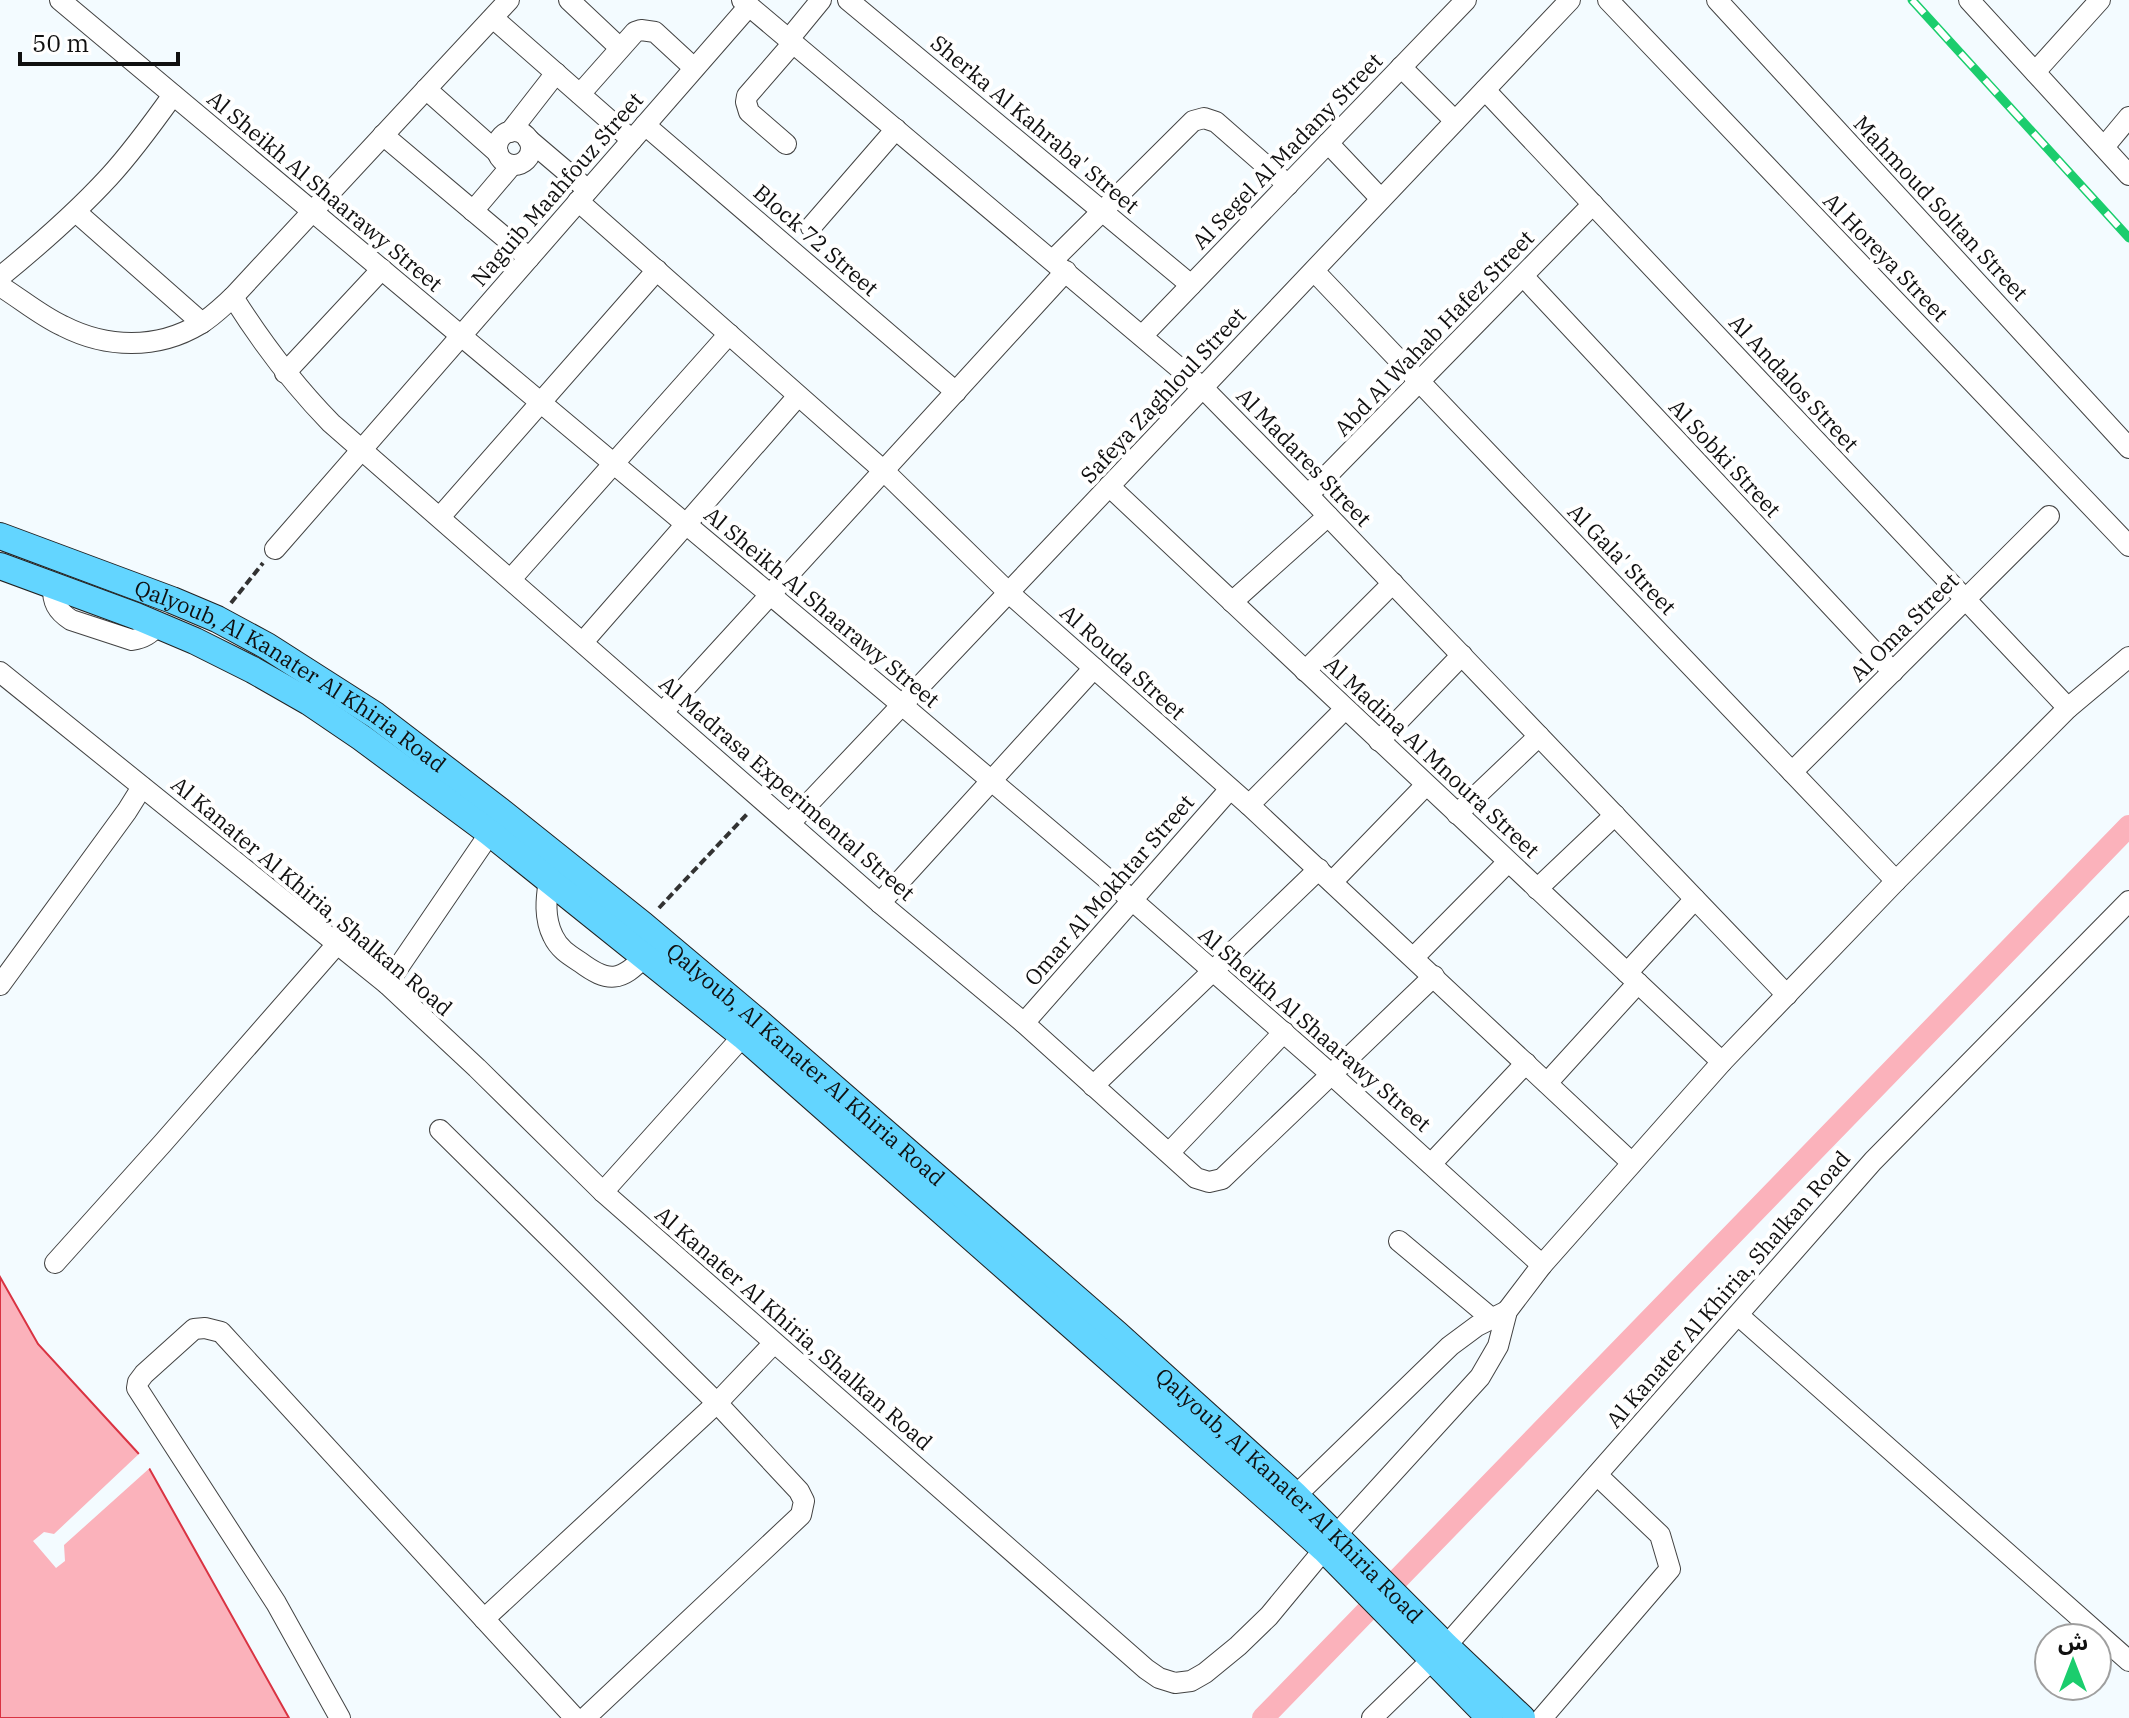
<svg xmlns="http://www.w3.org/2000/svg" width="2129" height="1718" font-family="'IBM Plex Serif','Noto Sans Arabic',serif">
  <style>
    .water { fill: #fbb2bb; stroke: #d93342; stroke-width: 2 }
    .pier { fill: #f3fbff }
    .lines { fill: none; stroke-linecap: round; stroke-linejoin: round }
    .canal { stroke: #fbb2bb; stroke-width: 22 }
    .minor-casing { stroke: #434343; stroke-width: 22 }
    .major-casing { stroke: #212121; stroke-width: 28 }
    .path { stroke: #323232; stroke-width: 4; stroke-dasharray: 8 4; stroke-linecap: butt }
    .minor { stroke: #fff; stroke-width: 20 }
    .major { stroke: #63d5ff; stroke-width: 26 }
    .rail-casing { stroke: #1bcd6d; stroke-width: 9 }
    .rail { stroke: #fff; stroke-width: 6; stroke-dasharray: 18; stroke-linecap: butt }
    .labels { text-anchor: middle; stroke-width: 8; stroke-linejoin: round; paint-order: stroke }
    .street-label { font-size: 22px; fill: #101010; stroke: #fff }
  </style>
  <rect width="100%" height="100%" fill="#f3fbff"/>
  <!-- water -->
  <polygon class="water" points="0,1277 38,1344 138,1453 149,1468 289,1718 0,1718"/>
  <!-- pier -->
  <polygon class="pier" points="142,1451 152,1466 64,1545 65,1561 56,1568 33,1541 44,1532 54,1534"/>
  <g class="lines">
    <!-- canal -->
    <polyline class="canal" points="1263,1718 2129,826"/>
    <defs>
      <g id="minor">
        <polyline points="60,0 902,705 1132,900 1332,1075 1542,1265"/>
        <polyline points="569,0 620,48"/>
        <polyline points="742,0 1203,388 1308,495 1787,995"/>
        <polyline points="848,0 1191,285"/>
        <polyline points="1608,0 2129,546"/>
        <polyline points="1717,0 2129,448"/>
        <polyline points="1969,0 2129,175"/>
        <polyline points="493,18 632,140"/>
        <polyline points="789,39 821,0"/>
        <polyline points="1401,67 1455,121"/>
        <polyline points="2035,72 2100,0"/>
        <polyline points="426,89 498,153"/>
        <polyline points="1485,90 2068,708"/>
        <polyline points="580,94 635,32 641,30 655,32 694,68"/>
        <polyline points="645,125 956,392"/>
        <circle cx="514" cy="148" r="17"/>
        <polyline points="510,132 556,73"/>
        <polyline points="383,135 529,258"/>
        <polyline points="528,139 588,190"/>
        <polyline points="1328,143 1381,199"/>
        <polyline points="786,144 749,112 746,102 747,96 793,43"/>
        <polyline points="2104,147 2129,117"/>
        <polyline points="578,201 885,472 1008,592 1249,805 1632,1163"/>
        <polyline points="473,211 512,165"/>
        <polyline points="76,212 202,323"/>
        <polyline points="811,227 896,129"/>
        <polyline points="1053,260 1193,121 1204,118 1216,122 1288,185"/>
        <polyline points="1314,271 1896,881"/>
        <polyline points="1523,276 1893,672"/>
        <path d="M0 277C38 246 75 214 109 177 132 152 153 123 173 95"/>
        <path d="M0 286C21 299 41 316 63 326 106 348 157 350 200 324 212 317 223 306 233 297L509 0"/>
        <path d="M233 297C262 343 293 384 331 423L880 903 1024 1023 1196 1178 1209 1182 1222 1179 1434 976"/>
        <polyline points="1142,336 1466,0"/>
        <polyline points="285,373 382,269"/>
        <polyline points="1109,486 1722,1062"/>
        <polyline points="1308,495 1593,204"/>
        <polyline points="440,517 657,270"/>
        <polyline points="275,549 749,6"/>
        <polyline points="511,579 729,334"/>
        <path d="M53 585C52 602 57 611 71 620L132 640C144 638 150 634 158 625"/>
        <polyline points="1232,602 1328,516"/>
        <polyline points="583,642 798,396"/>
        <polyline points="1305,671 1393,583"/>
        <polyline points="0,672 387,984 477,1068 603,1192 1146,1669 1159,1678 1175,1683 1191,1681 1205,1673 1238,1646 1269,1616 1336,1535 1480,1377 1498,1346 1507,1311 1542,1265 1722,1062 1896,881 2068,708 2129,657"/>
        <polyline points="663,712 1066,271"/>
        <polyline points="1379,741 1462,655"/>
        <polyline points="1792,772 2049,516"/>
        <polyline points="1249,805 1345,709"/>
        <polyline points="1457,814 1539,736"/>
        <polyline points="790,823 1570,0"/>
        <path d="M549 880C546 899 544 918 553 936 559 949 569 955 580 962 608 983 621 982 645 956"/>
        <polyline points="1332,882 1426,785"/>
        <polyline points="1537,889 1615,815"/>
        <polyline points="880,903 1094,668"/>
        <polyline points="1414,957 1508,862"/>
        <polyline points="1627,973 1695,899"/>
        <polyline points="387,984 490,833"/>
        <polyline points="0,985 127,811 142,787"/>
        <polyline points="1024,1023 1230,789"/>
        <polyline points="1547,1083 1638,983"/>
        <polyline points="1093,1086 1319,869"/>
        <polyline points="440,1130 717,1403 799,1491 804,1501 801,1515 585,1718"/>
        <polyline points="1169,1153 1284,1032"/>
        <polyline points="1431,1164 1526,1063"/>
        <polyline points="603,1192 743,1036"/>
        <polyline points="1399,1241 1491,1318"/>
        <polyline points="55,1263 162,1144 338,943"/>
        <polyline points="1738,1315 2129,1661"/>
        <polyline points="1286,1505 1450,1346 1477,1326 1507,1311"/>
        <polyline points="484,1619 717,1403 774,1343"/>
        <polyline points="340,1718 276,1603 137,1388 138,1382 144,1374 194,1329 205,1328 221,1332 575,1718"/>
        <polyline points="1372,1718 1446,1646 1873,1161 2129,901"/>
        <polyline points="1542,1718 1670,1569 1660,1535 1597,1475"/>
      </g>
      <g id="major">
        <path id="s1" d="M0 536 172 600 217 619 267 646 375 715 503 813 643 925 756 1020 1117 1334 1295 1495 1446 1646 1522 1718"/>
        <polyline points="0,566 136,616 195,641 253,670 309,702 362,738 490,833 743,1036 1281,1510 1324,1549 1490,1718"/>
      </g>
    </defs>
    <!-- minor casing -->
    <use href="#minor" class="minor-casing"/>
    <!-- major casing -->
    <use href="#major" class="major-casing"/>
    <!-- path -->
    <g class="path">
      <polyline points="231,603 263,563"/>
      <polyline points="659,908 749,812"/>
    </g>
    <!-- minor -->
    <use href="#minor" class="minor"/>
    <!-- major -->
    <use href="#major" class="major"/>
    <defs>
      <polyline id="rail" points="1912,0 2129,238"/>
    </defs>
    <!-- rail casing -->
    <use href="#rail" class="rail-casing"/>
    <!-- rail -->
    <use href="#rail" class="rail"/>
  </g>
  <g class="labels">
    <!-- street labels -->
    <g class="street-label">
      <text transform="translate(1035 124) rotate(40)" y="8">Sherka Al Kahraba' Street</text>
      <text transform="translate(1287 151) rotate(-46)" y="8">Al Segel Al Madany Street</text>
      <text transform="translate(557 189) rotate(-49)" y="8">Naguib Maahfouz Street</text>
      <text transform="translate(325 191) rotate(40)" y="8">Al Sheikh Al Shaarawy Street</text>
      <text transform="translate(1941 208) rotate(47)" y="8">Mahmoud Soltan Street</text>
      <text transform="translate(816 240) rotate(41)" y="8">Block 72 Street</text>
      <text transform="translate(1886 257) rotate(46)" y="8">Al Horeya Street</text>
      <text transform="translate(1434 333) rotate(-46)" y="8">Abd Al Wahab Hafez Street</text>
      <text transform="translate(1794 383) rotate(47)" y="8">Al Andalos Street</text>
      <text transform="translate(1163 395) rotate(-47)" y="8">Safeya Zaghloul Street</text>
      <text transform="translate(1304 457) rotate(46)" y="8">Al Madares Street</text>
      <text transform="translate(1725 458) rotate(47)" y="8">Al Sobki Street</text>
      <text transform="translate(1622 559) rotate(46)" y="8">Al Gala' Street</text>
      <text transform="translate(822 607) rotate(40)" y="8">Al Sheikh Al Shaarawy Street</text>
      <text transform="translate(1904 627) rotate(-45)" y="8">Al Oma Street</text>
      <text transform="translate(1123 662) rotate(42)" y="8">Al Rouda Street</text>
      <text dy="8" stroke="none"><textPath href="#s1" startOffset="324">Qalyoub, Al Kanater Al Khiria Road</textPath></text>
      <text transform="translate(1432 757) rotate(43)" y="8">Al Madina Al Mnoura Street</text>
      <text transform="translate(787 788) rotate(41)" y="8">Al Madrasa Experimental Street</text>
      <text transform="translate(1109 890) rotate(-49)" y="8">Omar Al Mokhtar Street</text>
      <text transform="translate(312 896) rotate(40)" y="8">Al Kanater Al Khiria, Shalkan Road</text>
      <text transform="translate(1315 1029) rotate(41)" y="8">Al Sheikh Al Shaarawy Street</text>
      <text dy="8" stroke="none"><textPath href="#s1" startOffset="972">Qalyoub, Al Kanater Al Khiria Road</textPath></text>
      <text transform="translate(1728 1289) rotate(-49)" y="8">Al Kanater Al Khiria, Shalkan Road</text>
      <text transform="translate(794 1328) rotate(41)" y="8">Al Kanater Al Khiria, Shalkan Road</text>
      <text dy="8" stroke="none"><textPath href="#s1" startOffset="1620">Qalyoub, Al Kanater Al Khiria Road</textPath></text>
    </g>
  </g>
  <!-- north arrow -->
  <g transform="translate(2073 1662)"><circle r="38" fill="#ffffff" stroke="#9f9f9f" stroke-width="2"/>
  <path d="M0-6L14 30L0 20L-14 30Z" fill="#1bcd6d"/>
  <text y="-12" font-size="22" font-weight="bold" text-anchor="middle" fill="#101010">ش</text>
  </g>
  <!-- scale -->
  <path d="M20 52v12h158v-12" fill="none" stroke="#101010" stroke-width="4"/>
  <text x="32" y="52" font-size="24" fill="#101010" stroke="#ffffff" stroke-width="6" paint-order="stroke">50 m</text>
</svg>
